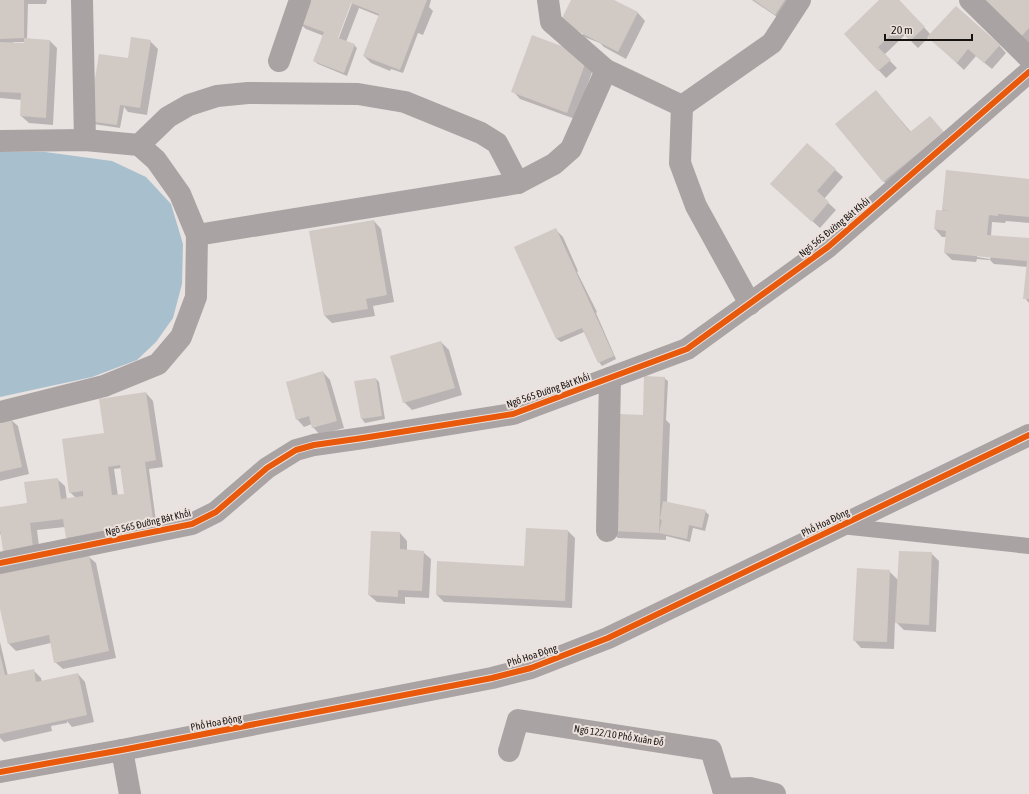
<svg xmlns="http://www.w3.org/2000/svg" width="1029" height="794" font-family="'Asap Condensed',sans-serif">
  <style>
    .water { fill: #a8c0ce }
    .shadow { fill: #0003; fill-rule: evenodd }
    .building { fill: #d1c9c4; fill-rule: evenodd }
    .lines { fill: none; stroke-linecap: round; stroke-linejoin: round }
    .service { stroke: #aaa3a3; stroke-width: 16 }
    .minor { stroke: #aaa3a3; stroke-width: 22 }
    .tertiary { stroke: #aaa3a3; stroke-width: 22 }
    .cycleway-casing { stroke: #ece1dc; stroke-width: 8 }
    .cycleway { stroke: #e8590c; stroke-width: 6 }
    .labels { text-anchor: middle; stroke-width: 4; stroke-linejoin: round; paint-order: stroke }
    .street-label { font-size: 10px; fill: #161210; stroke: #ece1dc }
  </style>
  <rect width="100%" height="100%" fill="#e8e2e0"/>
  <!-- water -->
  <polygon class="water" points="0,152 45,152 112,161 146,177 171,204 183,244 182,284 173,318 156,342 137,360 92,377 0,397"/>
  <!-- shadow -->
  <g class="shadow">
    <path d="M0 0H47L46 4H28L27 40 50 41 57 48 53 125 29 123 21 116 22 100 0 98ZM13 42H25V44L13 43Z"/>
    <path d="M307 0H431L429 7 433 11 423 35 418 33 403 73 391 69 390 71 371 63 364 56 379 16 359 8 346 42 354 45 357 48 347 76 318 64 314 61 324 36 306 29 298 22ZM351 2 352 3 337 43 335 42Z"/>
    <polygon points="600,0 612,0 638,13 645,21 626,59 604,47 600,43 582,36"/>
    <polygon points="752,0 798,0 783,21"/>
    <polygon points="881,0 899,0 931,35 999,45 1006,53 992,69 976,56 964,70 929,37 918,48 905,35 884,55 897,68 886,78 845,34"/>
    <polygon points="977,0 1029,0 1029,48"/>
    <polygon points="533,36 595,64 575,119 520,99 513,91"/>
    <polygon points="150,41 158,49 147,115 128,112 124,107 120,128 93,124 128,59"/>
    <polygon points="876,91 911,132 950,140 887,185 836,124"/>
    <polygon points="807,144 843,177 824,199 836,210 820,228 779,191"/>
    <path d="M947 171 1029 180V223L1006 221 1005 223 992 222 991 236 1029 240V303L1025 298 1028 267 994 264 989 259V260L977 259 976 262 952 260 945 253 946 237H942L935 229 942 212ZM977 255 991 257 990 259 977 257Z"/>
    <polygon points="374,221 381,229 394,302 373,306 375,316 332,323 325,316"/>
    <polygon points="555,229 563,237 578,271 577,272 597,312 596,313 616,359 602,366 599,362 584,332 561,342 557,339 516,247"/>
    <polygon points="441,342 449,350 462,395 412,410 404,402"/>
    <polygon points="323,372 330,380 344,428 320,435 313,427 312,424 304,427 297,419"/>
    <polygon points="664,378 668,381 666,420 670,424 667,503 705,511 709,515 705,531 693,528 690,542 666,536 666,540 618,538 611,531 644,416"/>
    <polygon points="376,379 379,382 385,419 365,423 362,419 355,382"/>
    <path d="M146 393 153 401 163 467 149 469 157 529 74 545 67 537 65 527 37 530 40 554 11 558 4 550 2 536 0 534V508L28 504 57 479 65 486 67 500 76 498 70 492 105 434ZM121 468 125 495 118 496 114 469Z"/>
    <polygon points="10,419 18,426 29,474 0,481 0,422"/>
    <polygon points="568,531 575,538 572,608 444,602 437,595 525,567"/>
    <polygon points="400,533 407,541 407,551 423,552 431,559 429,598 405,597 405,604 377,602 369,595"/>
    <polygon points="931,553 939,561 936,632 904,630 895,621 894,649 861,648 854,640 889,571 898,580"/>
    <polygon points="88,556 96,563 116,658 63,669 55,662 51,643 16,651 8,643 0,604 0,575"/>
    <polygon points="0,642 8,676 33,670 41,678 42,682 78,674 85,682 94,722 72,727 67,721 67,723 51,726 52,731 4,742 0,738"/>
  </g>
  <!-- building -->
  <g class="building">
    <polygon points="0,0 24,0 24,38 50,40 46,118 20,116 21,93 0,92 0,42 24,43 24,38 0,39"/>
    <polygon points="306,0 427,0 400,70 363,56 379,14 351,3 338,38 355,44 344,73 313,61 324,32 297,22"/>
    <polygon points="571,0 614,0 638,12 618,52 560,22"/>
    <polygon points="754,0 785,0 775,15"/>
    <polygon points="879,0 899,0 925,27 910,41 898,28 878,47 891,60 878,71 844,34"/>
    <polygon points="976,0 1029,0 1029,28 1019,39"/>
    <polygon points="956,6 1000,45 984,63 968,49 957,63 927,37"/>
    <polygon points="532,35 588,56 567,113 511,92"/>
    <polygon points="131,37 151,40 140,108 120,105 117,125 88,121 99,54 128,58"/>
    <polygon points="876,90 910,132 930,116 944,132 883,182 835,124"/>
    <polygon points="807,143 836,169 817,191 829,202 812,222 770,184"/>
    <polygon points="946,170 1029,179 1029,217 998,214 998,216 989,215 987,235 1029,238 1029,299 1023,299 1027,261 944,253 946,231 934,229 936,210 950,211 942,210"/>
    <polygon points="374,220 387,295 366,299 368,309 324,316 309,231"/>
    <polygon points="556,228 614,356 598,363 582,328 556,339 514,247"/>
    <polygon points="441,341 455,388 403,403 390,356"/>
    <polygon points="323,371 337,421 312,428 309,416 296,420 286,382"/>
    <polygon points="644,376 665,377 659,533 610,531 620,414 643,415"/>
    <polygon points="376,378 382,416 361,419 354,381"/>
    <path d="M146 392 156 460 145 462 154 526 66 538 63 519 30 523 33 547 3 551 0 530V507L27 503 24 482 58 478 61 499 83 496V491L69 493 62 439 104 433 99 399ZM120 465 124 494 112 495 108 467Z"/>
    <polygon points="11,418 22,467 0,472 0,421"/>
    <polygon points="663,501 706,510 702,528 689,525 687,539 659,533 662,520 660,519"/>
    <polygon points="526,528 568,530 565,601 436,595 437,561 524,566"/>
    <polygon points="371,531 400,532 400,549 424,551 422,591 398,590 398,597 368,595"/>
    <polygon points="899,551 932,552 929,625 895,623"/>
    <polygon points="89,555 109,651 54,663 49,635 8,644 0,609 0,574"/>
    <polygon points="857,568 890,570 887,642 853,641"/>
    <polygon points="0,654 5,675 34,669 36,682 78,673 87,715 0,734"/>
  </g>
  <g class="lines">
    <!-- service -->
    <polyline class="service" points="841,526 1029,546"/>
    <!-- minor -->
    <g class="minor">
      <polyline points="82,0 85,140"/>
      <polyline points="548,0 551,22 606,70 682,106 772,43 800,0"/>
      <polyline points="970,0 1029,58"/>
      <polyline points="279,61 300,0"/>
      <polyline points="682,106 680,163 696,206 750,304"/>
      <polyline points="0,141 85,140 139,145 156,160 180,194 197,235 196,297 181,337 158,364 104,386 0,412"/>
      <polyline points="139,145 168,117 189,105 217,96 248,93 358,94 405,102 481,133 497,143 518,183"/>
      <polyline points="197,235 518,183 554,164 571,149 606,70"/>
      <polyline points="607,531 610,378"/>
      <polyline points="0,563 192,524 216,512 267,468 296,450 314,445 363,438 513,414 687,349 828,247 1029,72"/>
      <polyline points="122,750 130,794"/>
      <polyline points="509,751 518,720 711,750 723,789"/>
      <polyline points="723,789 750,788 775,794"/>
    </g>
    <!-- tertiary -->
    <polyline class="tertiary" points="0,772 122,750 492,678 531,668 608,638 1029,435"/>
    <defs>
      <g id="cycleway">
        <polyline points="0,563 192,524 216,512 267,468 296,450 314,445 363,438 513,414 687,349 828,247 1029,72"/>
        <polyline points="0,772 122,750 492,678 531,668 608,638 1029,435"/>
      </g>
    </defs>
    <!-- cycleway casing -->
    <use href="#cycleway" class="cycleway-casing"/>
    <!-- cycleway -->
    <use href="#cycleway" class="cycleway"/>
  </g>
  <g class="labels">
    <!-- street labels -->
    <g class="street-label">
      <text transform="translate(834 227) rotate(-39)" y="4">Ngõ 565 Đường Bát Khối</text>
      <text transform="translate(548 390) rotate(-19)" y="4">Ngõ 565 Đường Bát Khối</text>
      <text transform="translate(148 522) rotate(-13)" y="4">Ngõ 565 Đường Bát Khối</text>
      <text transform="translate(825 522) rotate(-26)" y="4">Phố Hoa Động</text>
      <text transform="translate(532 655) rotate(-18)" y="4">Phố Hoa Động</text>
      <text transform="translate(216 722) rotate(-11)" y="4">Phố Hoa Động</text>
      <text transform="translate(619 735) rotate(9)" y="4">Ngõ 122/10 Phố Xuân Đỗ</text>
    </g>
  </g>
  <!-- scale -->
  <path d="M885 34v6h87v-6" fill="none" stroke="#161210" stroke-width="2"/>
  <text x="891" y="34" font-size="12" fill="#161210" stroke="#ece1dc" stroke-width="3" paint-order="stroke">20 m</text>
</svg>
